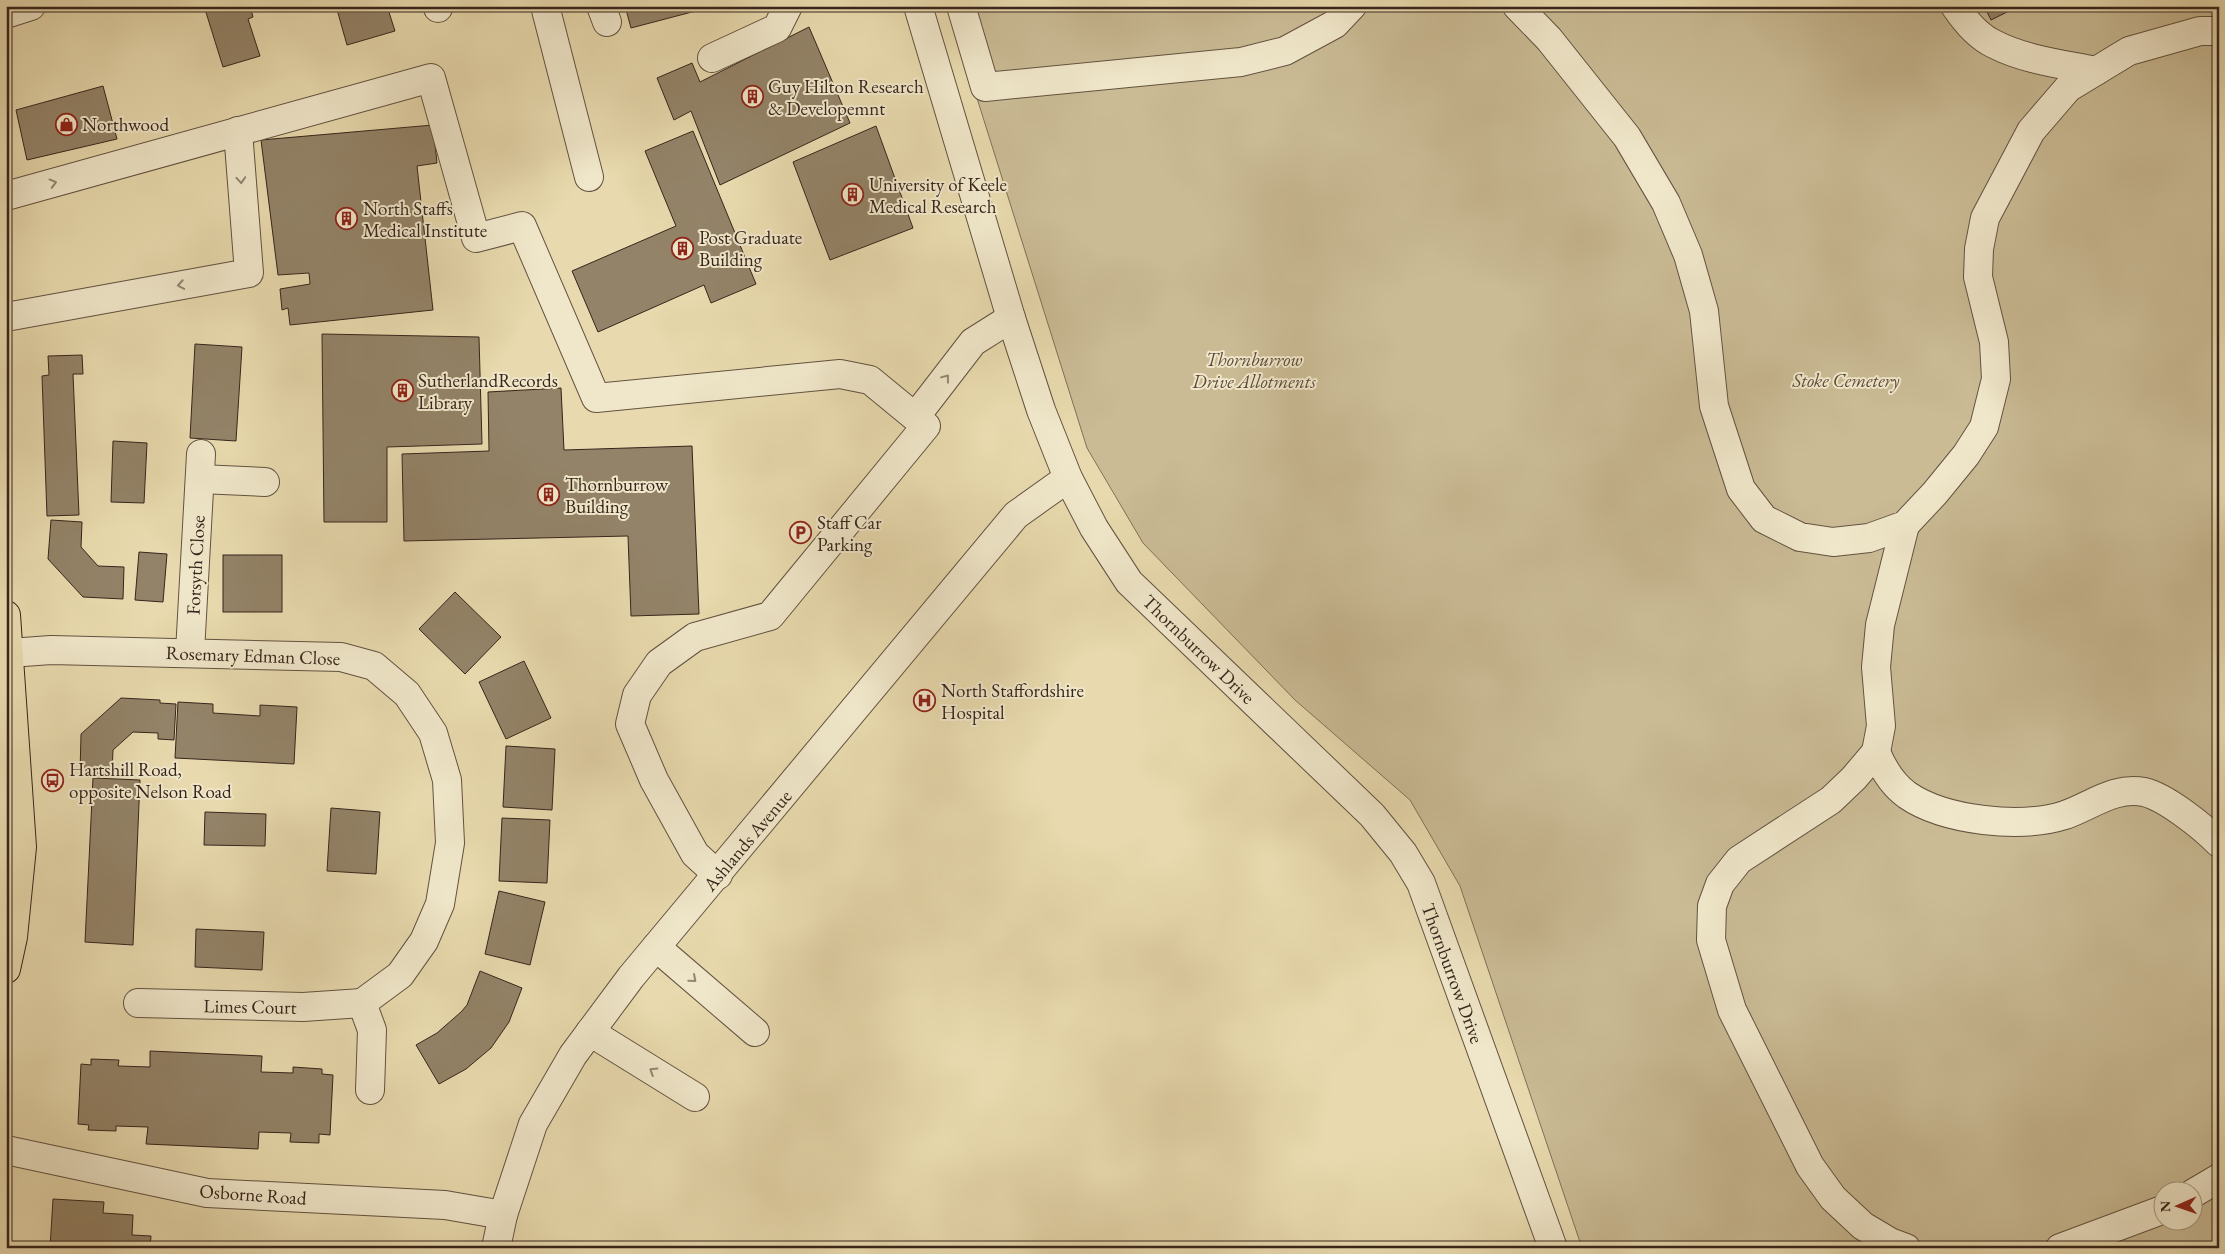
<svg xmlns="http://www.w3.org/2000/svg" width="2225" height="1254" font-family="'EB Garamond',serif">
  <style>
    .green { fill: #cabb95; stroke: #807058; fill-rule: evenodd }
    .building { fill: #938368; stroke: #37251c }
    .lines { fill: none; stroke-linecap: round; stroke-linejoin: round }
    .minor-casing { stroke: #635240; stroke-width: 30 }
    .major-casing { stroke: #37251c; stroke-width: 30 }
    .minor { stroke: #f0e7ca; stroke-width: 28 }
    .major { stroke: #e8daae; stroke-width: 28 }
    .oneway { stroke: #948673 }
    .labels { text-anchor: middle; stroke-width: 4; stroke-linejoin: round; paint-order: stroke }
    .poi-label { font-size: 19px; fill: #37251c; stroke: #f0e7ca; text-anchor: start }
    .park-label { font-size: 19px; font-style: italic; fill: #5c4a3a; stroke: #f0e7ca }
    .street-label { font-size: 19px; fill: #37251c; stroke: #f0e7ca }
  </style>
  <rect width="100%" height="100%" fill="#e8daae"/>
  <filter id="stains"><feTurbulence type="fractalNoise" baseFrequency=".004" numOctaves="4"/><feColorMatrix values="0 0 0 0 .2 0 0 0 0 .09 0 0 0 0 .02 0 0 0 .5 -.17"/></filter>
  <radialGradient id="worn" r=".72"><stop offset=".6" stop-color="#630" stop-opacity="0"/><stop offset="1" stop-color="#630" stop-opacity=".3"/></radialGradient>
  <!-- green -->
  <path class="green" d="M948 6H2219V1248H1582L1460 886 1410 800 1295 700 1143 543 1087 448ZM2162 1192H2192V1222H2162Z"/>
  <!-- building -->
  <g class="building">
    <polygon points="204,6 250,6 253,17 248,19 260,56 223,67"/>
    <polygon points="336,6 387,6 395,31 347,45"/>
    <polygon points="625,6 711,6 711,7 631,28"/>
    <polygon points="1984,6 2019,6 1991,20"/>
    <polygon points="809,27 850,123 720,185 691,111 674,120 657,78 692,63 700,82"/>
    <polygon points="103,86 117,139 27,160 16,110"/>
    <polygon points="433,125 437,163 417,166 433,310 290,325 288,308 282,310 280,289 310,284 309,273 278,275 261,140"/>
    <polygon points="876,126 913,228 830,260 793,162"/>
    <polygon points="693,131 756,284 711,303 704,285 598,332 572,271 676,226 645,151"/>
    <polygon points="322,334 479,337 482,444 387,447 387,522 324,522"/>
    <polygon points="195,344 242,347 236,441 190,438"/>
    <polygon points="82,355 83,374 73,374 79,515 47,516 42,376 49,375 48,356"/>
    <polygon points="561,388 564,450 692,446 699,614 631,616 628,536 404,541 402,454 489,451 488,392"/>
    <polygon points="113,441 147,443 144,503 111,502"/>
    <polygon points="51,520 82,522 81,547 98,566 124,567 123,599 83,597 48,559"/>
    <polygon points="139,552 167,554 163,602 135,600"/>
    <rect x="223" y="555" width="59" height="57"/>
    <polygon points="455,592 501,637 465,674 419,629"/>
    <polygon points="524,661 551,718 506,739 479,682"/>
    <polygon points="121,698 160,700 160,703 176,704 174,740 158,739 158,733 133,732 113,750 112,774 80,773 81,734"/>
    <polygon points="178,702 213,704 213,713 260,716 260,705 297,707 294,764 175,758"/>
    <polygon points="506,746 555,749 552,810 503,807"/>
    <polygon points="93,778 140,780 133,945 85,942"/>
    <polygon points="331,808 380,812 376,874 327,871"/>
    <polygon points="205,812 266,814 265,846 204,845"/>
    <polygon points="502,818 550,820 547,883 499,881"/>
    <polygon points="499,891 545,902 530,965 485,954"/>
    <polygon points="196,929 264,932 262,970 195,967"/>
    <polygon points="480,971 522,988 509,1022 491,1048 466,1069 439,1084 416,1045 437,1033 461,1012 467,1005"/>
    <polygon points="150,1051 262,1056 261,1072 293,1073 293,1067 322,1069 322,1074 333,1075 330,1135 319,1134 319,1143 290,1142 291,1133 259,1132 258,1149 146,1144 148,1127 116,1126 116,1131 88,1130 89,1125 78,1124 81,1064 91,1065 91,1059 119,1060 118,1066 150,1067"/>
    <polygon points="53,1199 104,1202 103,1213 133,1215 132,1235 151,1236 150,1248 50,1248"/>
  </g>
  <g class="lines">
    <defs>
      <g id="minor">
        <polyline points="438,6 438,8"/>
        <polyline points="545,6 589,177"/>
        <polyline points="601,6 607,22"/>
        <polyline points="918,6 1011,318 1041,410 1068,478 1094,528 1129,582 1372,815 1403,853 1421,883 1553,1248"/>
        <polyline points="961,6 985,87 1241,62 1285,51 1335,24 1352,6"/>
        <polyline points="1517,6 1549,39 1627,137 1666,203 1688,255 1704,311 1714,406 1741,489 1764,519 1800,537 1833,542 1869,538 1905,525 1935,493 1966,455 1984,427 1996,379 1994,342 1978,277 1979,249 1985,218 2031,131 2068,88 2129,51 2200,31 2219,31"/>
        <path d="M1955 6C1965 21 1977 36 1994 44 2025 60 2062 64 2096 71"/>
        <polyline points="6,14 31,6"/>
        <polyline points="712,58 777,28 788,6"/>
        <polyline points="6,196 431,78 476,238 522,226 596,398 840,374 870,380 926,426 770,616 695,637 659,663 637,695 630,724 654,780 695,854 718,875"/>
        <polyline points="6,317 249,273 238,131"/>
        <polyline points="916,416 973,342 1011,318"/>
        <polyline points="200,479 265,482"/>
        <polyline points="1905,525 1880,625 1876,667 1881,726 1876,752 1854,778 1831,800 1739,860 1720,884 1712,906 1711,940 1732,1010 1810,1166 1833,1198 1863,1226 1890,1242 1906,1248"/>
        <polyline points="190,652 201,454"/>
        <polyline points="10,653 51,650 341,657 374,666 407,694 433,733 447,780 450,843 440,904 424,941 400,975 362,1003"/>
        <path d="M1876 752C1883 769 1892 784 1907 795 1945 821 2021 829 2065 815 2091 806 2115 786 2144 792 2166 797 2203 827 2219 843"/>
        <polyline points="656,947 755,1032"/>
        <polyline points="138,1003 303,1007 362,1003"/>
        <polyline points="362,1003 372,1030 370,1090"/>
        <polyline points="590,1032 695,1097"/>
        <polyline points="6,1150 207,1193 445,1205 503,1215"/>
        <polyline points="2192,1194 2219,1178"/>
        <polyline points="496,1248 503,1215 533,1124 573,1055 631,977 1016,515 1068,478"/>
        <polyline points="2060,1248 2162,1210"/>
      </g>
      <polyline id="major" points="6,615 22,847 13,937 6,969"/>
    </defs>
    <!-- minor casing -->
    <use href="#minor" class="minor-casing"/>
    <!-- major casing -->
    <use href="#major" class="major-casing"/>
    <!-- minor -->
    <use href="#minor" class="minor"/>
    <!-- major -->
    <use href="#major" class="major"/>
  </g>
  <!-- one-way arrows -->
  <defs><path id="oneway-chevron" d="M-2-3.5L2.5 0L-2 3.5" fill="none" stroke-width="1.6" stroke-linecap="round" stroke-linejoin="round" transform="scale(1.25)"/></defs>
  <g class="oneway">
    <use href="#oneway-chevron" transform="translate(241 180) rotate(86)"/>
    <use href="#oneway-chevron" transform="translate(53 183) rotate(-15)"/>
    <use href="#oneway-chevron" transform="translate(181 285) rotate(170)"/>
    <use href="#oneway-chevron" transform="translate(946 378) rotate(-53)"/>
    <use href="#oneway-chevron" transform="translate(693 979) rotate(41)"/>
    <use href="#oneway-chevron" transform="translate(653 1071) rotate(-148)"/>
  </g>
  <!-- icons -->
  <defs>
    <symbol id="building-ring" viewBox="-11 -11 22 22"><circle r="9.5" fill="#f0e7ca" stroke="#8f2418" stroke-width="1.5"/><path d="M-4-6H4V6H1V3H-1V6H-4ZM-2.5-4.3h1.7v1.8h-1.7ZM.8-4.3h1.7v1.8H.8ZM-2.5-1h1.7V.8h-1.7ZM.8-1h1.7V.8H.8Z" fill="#8f2418"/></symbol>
    <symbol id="shop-ring" viewBox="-11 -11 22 22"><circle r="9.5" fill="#f0e7ca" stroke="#8f2418" stroke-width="1.5"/><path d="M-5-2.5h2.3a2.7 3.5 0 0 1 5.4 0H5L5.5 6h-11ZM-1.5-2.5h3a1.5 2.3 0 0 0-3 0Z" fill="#8f2418"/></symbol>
    <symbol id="parking-ring" viewBox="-11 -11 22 22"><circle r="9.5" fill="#f0e7ca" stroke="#8f2418" stroke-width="1.5"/><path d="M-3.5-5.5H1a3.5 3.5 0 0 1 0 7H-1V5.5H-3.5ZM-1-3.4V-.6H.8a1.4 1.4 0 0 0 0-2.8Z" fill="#8f2418"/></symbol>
    <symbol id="hospital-ring" viewBox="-11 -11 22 22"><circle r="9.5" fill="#f0e7ca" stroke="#8f2418" stroke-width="1.5"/><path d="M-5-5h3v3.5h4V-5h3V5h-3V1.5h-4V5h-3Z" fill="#8f2418"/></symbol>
    <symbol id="bus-ring" viewBox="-11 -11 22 22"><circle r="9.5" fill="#f0e7ca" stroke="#8f2418" stroke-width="1.5"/><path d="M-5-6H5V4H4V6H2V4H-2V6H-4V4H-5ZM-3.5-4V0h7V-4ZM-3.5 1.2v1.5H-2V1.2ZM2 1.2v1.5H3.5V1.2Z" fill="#8f2418"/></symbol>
  </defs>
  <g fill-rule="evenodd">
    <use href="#building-ring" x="740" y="84" width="25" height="25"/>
    <use href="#shop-ring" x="54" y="112" width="25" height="25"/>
    <use href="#building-ring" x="840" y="182" width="25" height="25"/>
    <use href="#building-ring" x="334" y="206" width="25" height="25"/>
    <use href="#building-ring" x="670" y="236" width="25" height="25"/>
    <use href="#building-ring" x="390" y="378" width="25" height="25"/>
    <use href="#building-ring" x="536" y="482" width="25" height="25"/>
    <use href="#parking-ring" x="788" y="520" width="25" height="25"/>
    <use href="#hospital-ring" x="912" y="688" width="25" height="25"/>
    <use href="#bus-ring" x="40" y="768" width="25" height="25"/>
  </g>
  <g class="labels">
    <!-- poi labels -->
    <g class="poi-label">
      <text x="768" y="93">Guy Hilton Research<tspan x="768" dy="22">&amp; Developemnt</tspan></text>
      <text x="82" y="131">Northwood</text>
      <text x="869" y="191">University of Keele<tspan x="869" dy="22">Medical Research</tspan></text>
      <text x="363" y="215">North Staffs<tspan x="363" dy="22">Medical Institute</tspan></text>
      <text x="699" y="244">Post Graduate<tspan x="699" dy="22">Building</tspan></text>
      <text x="418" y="387">SutherlandRecords<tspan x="418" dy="22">Library</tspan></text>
      <text x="565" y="491">Thornburrow<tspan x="565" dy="22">Building</tspan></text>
      <text x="817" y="529">Staff Car<tspan x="817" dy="22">Parking</tspan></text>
      <text x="941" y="697">North Staffordshire<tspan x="941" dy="22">Hospital</tspan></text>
      <text x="69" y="776">Hartshill Road,<tspan x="69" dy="22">opposite Nelson Road</tspan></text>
    </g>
    <!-- park labels -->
    <g class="park-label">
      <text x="1254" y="366">Thornburrow<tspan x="1254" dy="22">Drive Allotments</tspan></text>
      <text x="1846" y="387">Stoke Cemetery</text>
    </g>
    <!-- street labels -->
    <g class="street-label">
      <text transform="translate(195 565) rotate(-87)" y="7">Forsyth Close</text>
      <text transform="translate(1199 649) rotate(44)" y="7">Thornburrow Drive</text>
      <text transform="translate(253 655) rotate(2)" y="7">Rosemary Edman Close</text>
      <text transform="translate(747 840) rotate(-50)" y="7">Ashlands Avenue</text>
      <text transform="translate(1453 973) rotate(70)" y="7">Thornburrow Drive</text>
      <text transform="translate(250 1006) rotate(1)" y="7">Limes Court</text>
      <text transform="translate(253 1194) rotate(4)" y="7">Osborne Road</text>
    </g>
  </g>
  <!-- margin -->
  <rect width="2225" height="1254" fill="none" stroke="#e8daae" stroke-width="25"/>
  <rect x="8" y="8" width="2210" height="1239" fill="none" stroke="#37251c" stroke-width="2.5"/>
  <rect x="12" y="12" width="2200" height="1229" fill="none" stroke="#37251c"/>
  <!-- north arrow -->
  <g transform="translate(2178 1206) rotate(268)"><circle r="24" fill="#f0e7ca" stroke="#a69984"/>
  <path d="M0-4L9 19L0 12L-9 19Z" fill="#8f2418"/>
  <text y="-8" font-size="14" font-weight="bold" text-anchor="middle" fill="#37251c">N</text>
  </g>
  <rect width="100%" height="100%" filter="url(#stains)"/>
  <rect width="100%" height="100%" fill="url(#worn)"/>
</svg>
